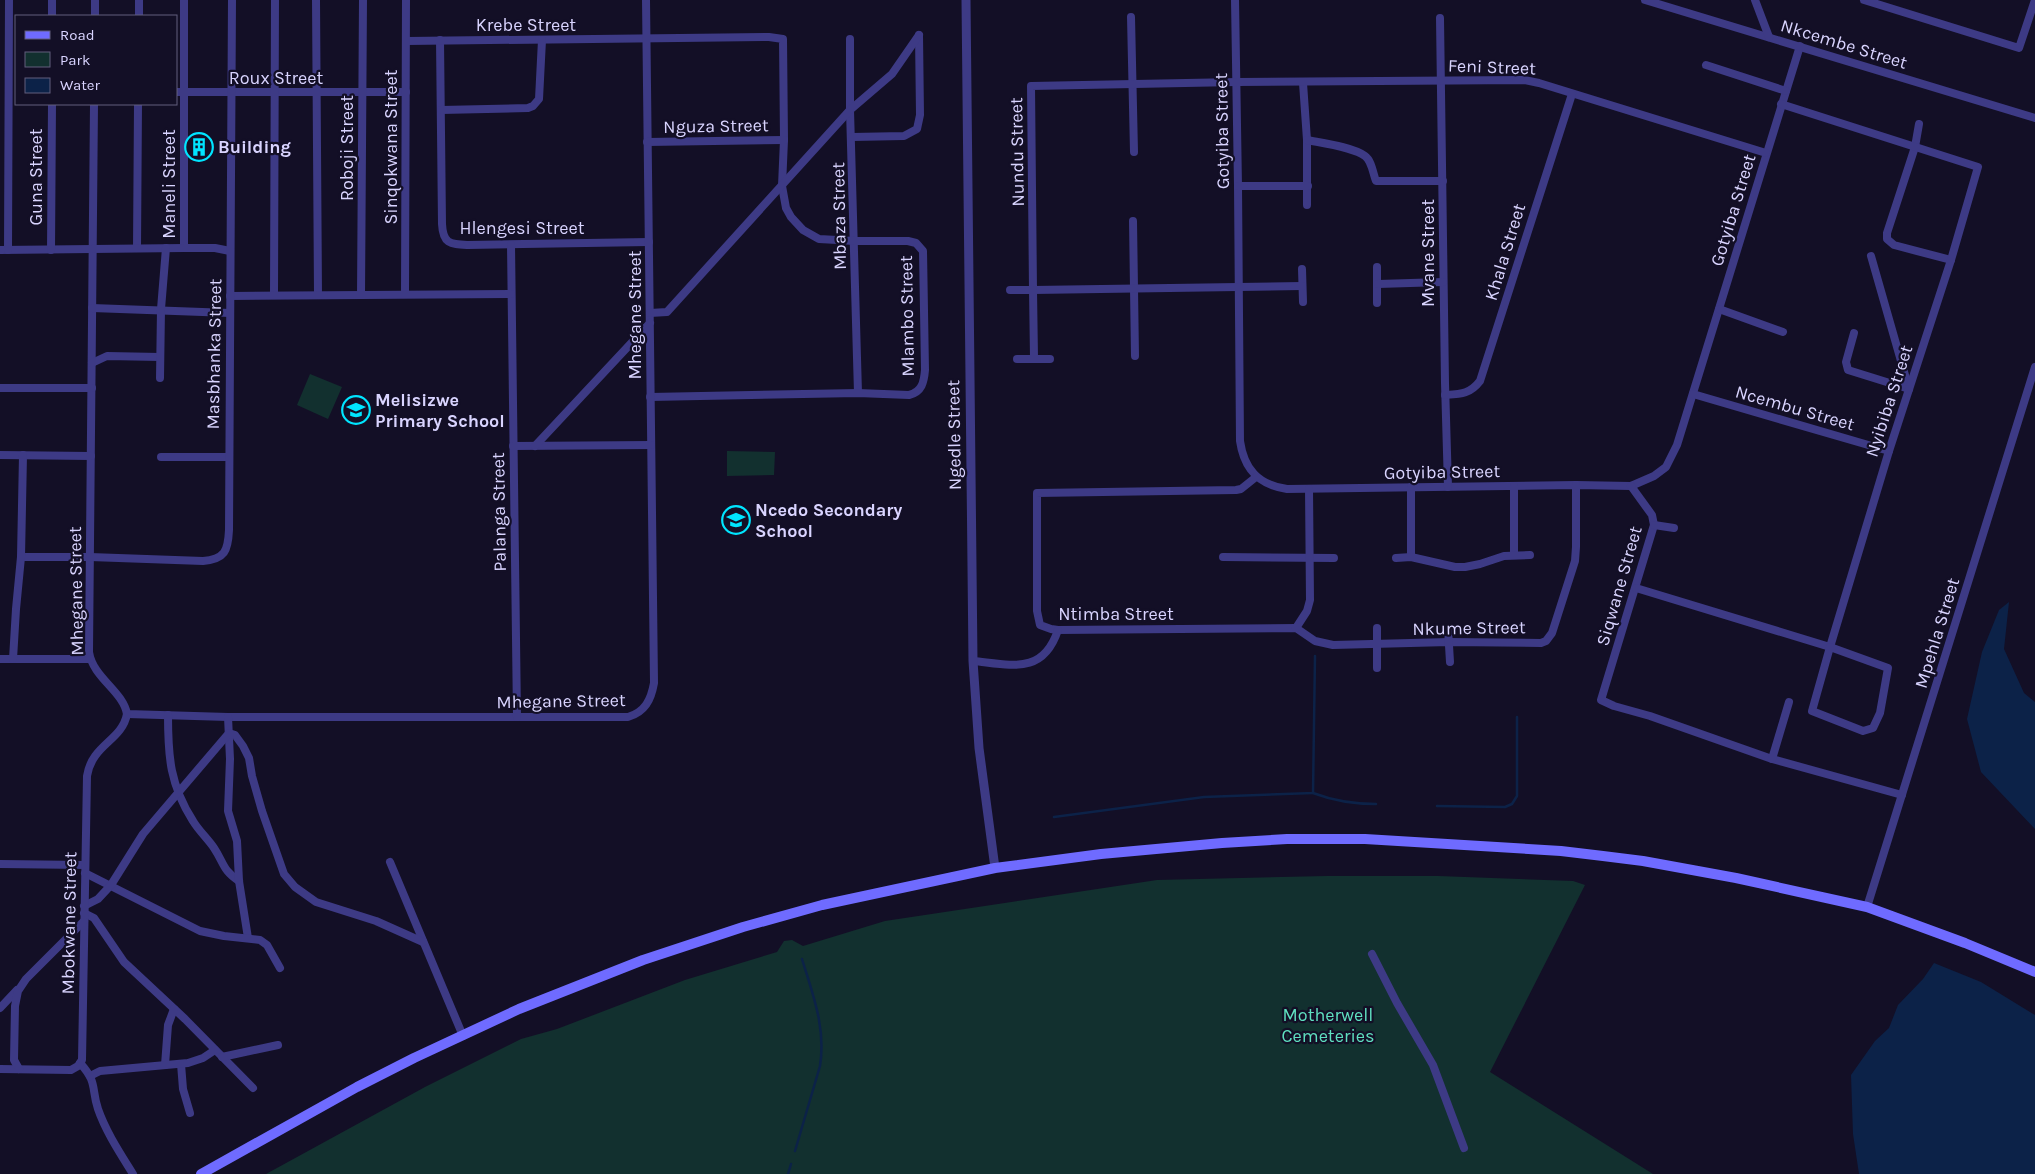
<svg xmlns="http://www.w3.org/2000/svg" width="2035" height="1174" font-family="Karla,sans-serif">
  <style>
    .green { fill: #12302f }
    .water { fill: #0c2248 }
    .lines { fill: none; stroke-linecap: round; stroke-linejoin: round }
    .stream { stroke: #0c2248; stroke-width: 2.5 }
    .minor { stroke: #3d3a85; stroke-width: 8 }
    .tertiary { stroke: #3d3a85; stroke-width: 9 }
    .secondary { stroke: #6f6bff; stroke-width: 10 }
    .labels { text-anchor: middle; stroke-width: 4.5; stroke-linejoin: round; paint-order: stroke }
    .street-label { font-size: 18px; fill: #d9d4ff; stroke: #130f26 }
    .poi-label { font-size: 18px; font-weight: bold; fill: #d9d4ff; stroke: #130f26; text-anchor: start }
    .park-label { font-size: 18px; fill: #5fe0c0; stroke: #130f26 }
  </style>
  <rect width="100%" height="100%" fill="#130f26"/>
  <!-- green -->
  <g class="green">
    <polygon points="310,374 342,387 328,419 297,405"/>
    <polygon points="727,451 775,452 774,475 727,476"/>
    <polygon points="1327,876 1438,876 1573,881 1585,885 1490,1072 1653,1174 266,1174 425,1087 521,1039 557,1029 685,980 777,952 784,941 792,940 803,946 885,921 1157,880"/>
  </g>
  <!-- water -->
  <g class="water">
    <polygon points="2009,602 2004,649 2024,693 2035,702 2035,829 1981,772 1967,719 1982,652 1999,610"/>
    <polygon points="1934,963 1981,982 2035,1015 2035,1174 1859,1174 1853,1134 1851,1075 1875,1041 1889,1028 1898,1005 1923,979"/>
  </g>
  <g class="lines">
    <!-- stream -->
    <g class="stream">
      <path d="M1313 793C1334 801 1354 804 1376 804"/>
      <polyline points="1437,806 1505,807 1512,804 1517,796 1517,717"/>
      <polyline points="1054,817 1204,797 1313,793 1315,656"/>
      <path d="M795 1151 820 1066C826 1028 813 995 802 959"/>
      <polyline points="788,1174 791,1164"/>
    </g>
    <!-- minor -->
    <g class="minor">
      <polyline points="316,0 318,295"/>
      <path d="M1235 0 1238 186 1240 441C1244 469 1258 485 1287 489L1576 485 1631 486 1654 476 1666 467 1677 445 1800 46"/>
      <polyline points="1645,0 2035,118"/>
      <polyline points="1755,0 1769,37"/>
      <polyline points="1864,0 2019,48 2035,0"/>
      <polyline points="52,16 52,0"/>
      <polyline points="95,16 95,0"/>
      <polyline points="139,16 139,0"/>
      <polyline points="1131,17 1134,152"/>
      <polyline points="1440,18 1445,383 1448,487"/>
      <polyline points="850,39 850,110 858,393"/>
      <path d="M440 40 442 224C443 244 450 244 468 245L649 242"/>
      <path d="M407 41 769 37 783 39 784 140 782 186 786 208 791 217 803 230 819 239 855 241H908L916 243 923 251 925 370C924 382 922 392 909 395L858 393 650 397"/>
      <polyline points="1706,65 1786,91"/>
      <polyline points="1303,83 1307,140 1307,205"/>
      <polyline points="176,92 406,92"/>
      <path d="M94 104 89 652C93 678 123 691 127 714L228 717H628C645 712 651 700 654 683L646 0"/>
      <polyline points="441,110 528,108 533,106 539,99 542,40"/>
      <polyline points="1919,124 1915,147 1887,233 1887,239 1894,245 1951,260"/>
      <polyline points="852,137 904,136 917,129 920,115 919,35"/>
      <path d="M1307 140C1322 143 1353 147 1365 156 1372 161 1373 174 1376 181H1443"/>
      <polyline points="647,142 784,140"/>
      <polyline points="1238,186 1308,186"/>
      <polyline points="1133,221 1135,356"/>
      <polyline points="511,245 517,717"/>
      <polyline points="137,248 138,104"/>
      <polyline points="184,248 184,0"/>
      <polyline points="0,250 184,248 215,248 230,251"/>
      <polyline points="8,250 9,0"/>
      <polyline points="51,250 52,104"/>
      <polyline points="1871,256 1909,389"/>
      <polyline points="1377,267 1377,303"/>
      <polyline points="1302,269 1303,302"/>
      <polyline points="1378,284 1443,282"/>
      <polyline points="1302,286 1033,290 1031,86 1237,82 1524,80 1539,83 1766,153"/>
      <polyline points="1010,290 1033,290 1034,358"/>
      <polyline points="274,294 275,0"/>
      <polyline points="405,294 406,0"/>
      <polyline points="361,295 363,0"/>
      <polyline points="230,296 511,294"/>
      <polyline points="92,308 230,313"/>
      <polyline points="1719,309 1783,332"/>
      <polyline points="650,313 667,312 850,110 892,74 919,35"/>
      <polyline points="1854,333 1846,362 1848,370 1909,389"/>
      <polyline points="1017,359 1050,359"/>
      <polyline points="92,363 107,356 160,357"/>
      <polyline points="160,378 161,309 166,248"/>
      <polyline points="0,388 92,388"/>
      <polyline points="1693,394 1889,451"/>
      <path d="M1445 395C1461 394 1470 394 1480 381L1572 94"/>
      <polyline points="513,446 651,445"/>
      <polyline points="535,446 650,323"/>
      <polyline points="0,455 91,456"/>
      <polyline points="161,457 228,457"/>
      <polyline points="1256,477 1241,489 1236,490 1037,493 1037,611 1040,625 1051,629 1058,630 1296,628 1315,641 1333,645 1449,642 1541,643 1546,641 1552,633 1575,561 1576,547 1576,485"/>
      <polyline points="1631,486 1652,515 1654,525 1601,700 1614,706 1650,716 1772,759 1902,795"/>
      <polyline points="1411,487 1411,557"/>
      <polyline points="1654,525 1674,528"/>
      <polyline points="1514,555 1514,486"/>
      <path d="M21 557H90L203 561C225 559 228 551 229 530L232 0"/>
      <polyline points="1223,557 1334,558"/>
      <polyline points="1396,558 1411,557 1455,567 1465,567 1480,564 1504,556 1530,555"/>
      <polyline points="1636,588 1830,647 1889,451 1951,260 1978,167 1781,104"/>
      <polyline points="1296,628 1307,611 1310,600 1309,489"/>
      <polyline points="1448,629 1450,662"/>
      <polygon points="1830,647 1888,668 1880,713 1873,728 1863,731 1812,711"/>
      <polyline points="0,659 90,659"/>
      <polyline points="13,659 16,609 21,557 23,455"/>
      <path d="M973 661C1012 665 1043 675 1058 630"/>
      <polyline points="1377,668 1377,628"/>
      <path d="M168 715C168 757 170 785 193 821 199 831 208 839 214 848 224 863 223 871 239 881"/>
      <polyline points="228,717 230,759 228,811 237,841 239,881 248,938"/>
      <polyline points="1772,759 1789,702"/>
      <polyline points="390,862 463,1036"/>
      <polyline points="0,864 85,865"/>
      <polyline points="85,873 200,931 224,936 260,940 267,945 280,968"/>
      <polyline points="84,906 98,899 111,885 143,834 229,733 235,735 243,746 249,758 252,776 262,811 284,874 295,887 316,902 376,921 423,942"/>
      <polyline points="1867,907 2035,367"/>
      <polyline points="84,913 94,918 124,962 185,1019 253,1088"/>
      <polyline points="1372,954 1397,1003 1433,1065 1464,1148"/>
      <polyline points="0,1008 17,990"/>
      <polyline points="222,1057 278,1045"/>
      <path d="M80 1063C98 1083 91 1088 98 1109 106 1132 120 1153 133 1174"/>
      <polyline points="181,1064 183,1089 190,1113"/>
      <polyline points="165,1065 168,1025 174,1009"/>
      <path d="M0 1069 71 1070 78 1066 82 1060 87 776C92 744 122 741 127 714"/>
      <polyline points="19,1069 14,1060 15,1006 18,991 26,979 84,921"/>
      <polyline points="90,1076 100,1071 188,1063 203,1058 215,1050"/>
    </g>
    <!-- tertiary -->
    <polyline class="tertiary" points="966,0 973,661 979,748 995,868"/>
    <!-- secondary -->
    <polyline class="secondary" points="201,1174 357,1087 414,1058 519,1009 643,960 743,927 822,905 995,868 1101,854 1222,843 1287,839 1365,839 1561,851 1603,856 1643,861 1736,878 1867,907 1965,943 2035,972"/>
  </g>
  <!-- icons -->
  <defs>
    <symbol id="building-ring" viewBox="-11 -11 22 22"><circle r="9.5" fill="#130f26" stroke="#00e5ff" stroke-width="1.5"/><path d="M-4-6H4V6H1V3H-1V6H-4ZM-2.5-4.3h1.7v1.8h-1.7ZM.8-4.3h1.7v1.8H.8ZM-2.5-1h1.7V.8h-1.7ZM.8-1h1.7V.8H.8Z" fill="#00e5ff"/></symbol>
    <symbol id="school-ring" viewBox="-11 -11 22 22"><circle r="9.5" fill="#130f26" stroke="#00e5ff" stroke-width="1.5"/><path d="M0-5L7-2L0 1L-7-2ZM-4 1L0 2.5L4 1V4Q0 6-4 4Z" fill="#00e5ff"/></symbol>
  </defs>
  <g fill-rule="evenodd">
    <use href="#building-ring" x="183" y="131" width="32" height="32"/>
    <use href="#school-ring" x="340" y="394" width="32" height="32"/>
    <use href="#school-ring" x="720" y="504" width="32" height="32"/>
  </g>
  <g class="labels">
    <!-- street labels -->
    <g class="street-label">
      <text x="526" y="31">Krebe Street</text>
      <text transform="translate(1844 44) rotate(17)" y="6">Nkcembe Street</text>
      <text transform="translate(1492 67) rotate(2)" y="6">Feni Street</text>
      <text x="276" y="84">Roux Street</text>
      <text transform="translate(716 126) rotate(-1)" y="6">Nguza Street</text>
      <text transform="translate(1222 131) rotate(-91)" y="6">Gotyiba Street</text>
      <text transform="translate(391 147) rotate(-90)" y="6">Sinqokwana Street</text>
      <text transform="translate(347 148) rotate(-90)" y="6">Roboji Street</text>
      <text transform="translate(1017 152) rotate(-91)" y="6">Nundu Street</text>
      <text transform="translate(36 177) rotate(-90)" y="6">Guna Street</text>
      <text transform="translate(169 184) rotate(-90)" y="6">Maneli Street</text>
      <text transform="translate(1733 210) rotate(-73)" y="6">Gotyiba Street</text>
      <text transform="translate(839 216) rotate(-91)" y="6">Mbaza Street</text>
      <text x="522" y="234">Hlengesi Street</text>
      <text transform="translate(1505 252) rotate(-73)" y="6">Khala Street</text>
      <text transform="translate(1428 253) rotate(-90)" y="6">Mvane Street</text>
      <text transform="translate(635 315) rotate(-90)" y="6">Mhegane Street</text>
      <text transform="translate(907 316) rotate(-91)" y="6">Mlambo Street</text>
      <text transform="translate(214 354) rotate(-89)" y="6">Masbhanka Street</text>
      <text transform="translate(1889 401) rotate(-72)" y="6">Nyibiba Street</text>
      <text transform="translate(1795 408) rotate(16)" y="6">Ncembu Street</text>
      <text transform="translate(954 435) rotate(-91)" y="6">Ngedle Street</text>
      <text transform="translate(1442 472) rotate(-1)" y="6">Gotyiba Street</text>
      <text transform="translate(499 512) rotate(-91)" y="6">Palanga Street</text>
      <text transform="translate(1619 586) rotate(-74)" y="6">Siqwane Street</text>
      <text transform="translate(76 591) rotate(-91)" y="6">Mhegane Street</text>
      <text x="1116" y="620">Ntimba Street</text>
      <text transform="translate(1469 628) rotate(-1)" y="6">Nkume Street</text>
      <text transform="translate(1937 633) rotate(-73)" y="6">Mpehla Street</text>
      <text transform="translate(561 701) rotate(-1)" y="6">Mhegane Street</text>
      <text transform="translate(69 923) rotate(-89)" y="6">Mbokwane Street</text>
    </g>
    <!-- poi labels -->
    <g class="poi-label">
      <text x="218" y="153">Building</text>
      <text x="375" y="406">Melisizwe<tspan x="375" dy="21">Primary School</tspan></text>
      <text x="755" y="516">Ncedo Secondary<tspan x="755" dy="21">School</tspan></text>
    </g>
    <!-- park labels -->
    <g class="park-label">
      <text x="1328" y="1021">Motherwell<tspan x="1328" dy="21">Cemeteries</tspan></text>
    </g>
  </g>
  <!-- legend -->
  <rect x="15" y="15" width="162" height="90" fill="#130f26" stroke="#625e7d"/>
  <rect x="25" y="31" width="25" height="8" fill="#6f6bff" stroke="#625e7d"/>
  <text x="60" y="40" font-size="15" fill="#d9d4ff">Road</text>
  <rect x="25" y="52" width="25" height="15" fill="#12302f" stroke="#625e7d"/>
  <text x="60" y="65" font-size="15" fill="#d9d4ff">Park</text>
  <rect x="25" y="78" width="25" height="15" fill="#0c2248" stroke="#625e7d"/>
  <text x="60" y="90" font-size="15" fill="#d9d4ff">Water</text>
</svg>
